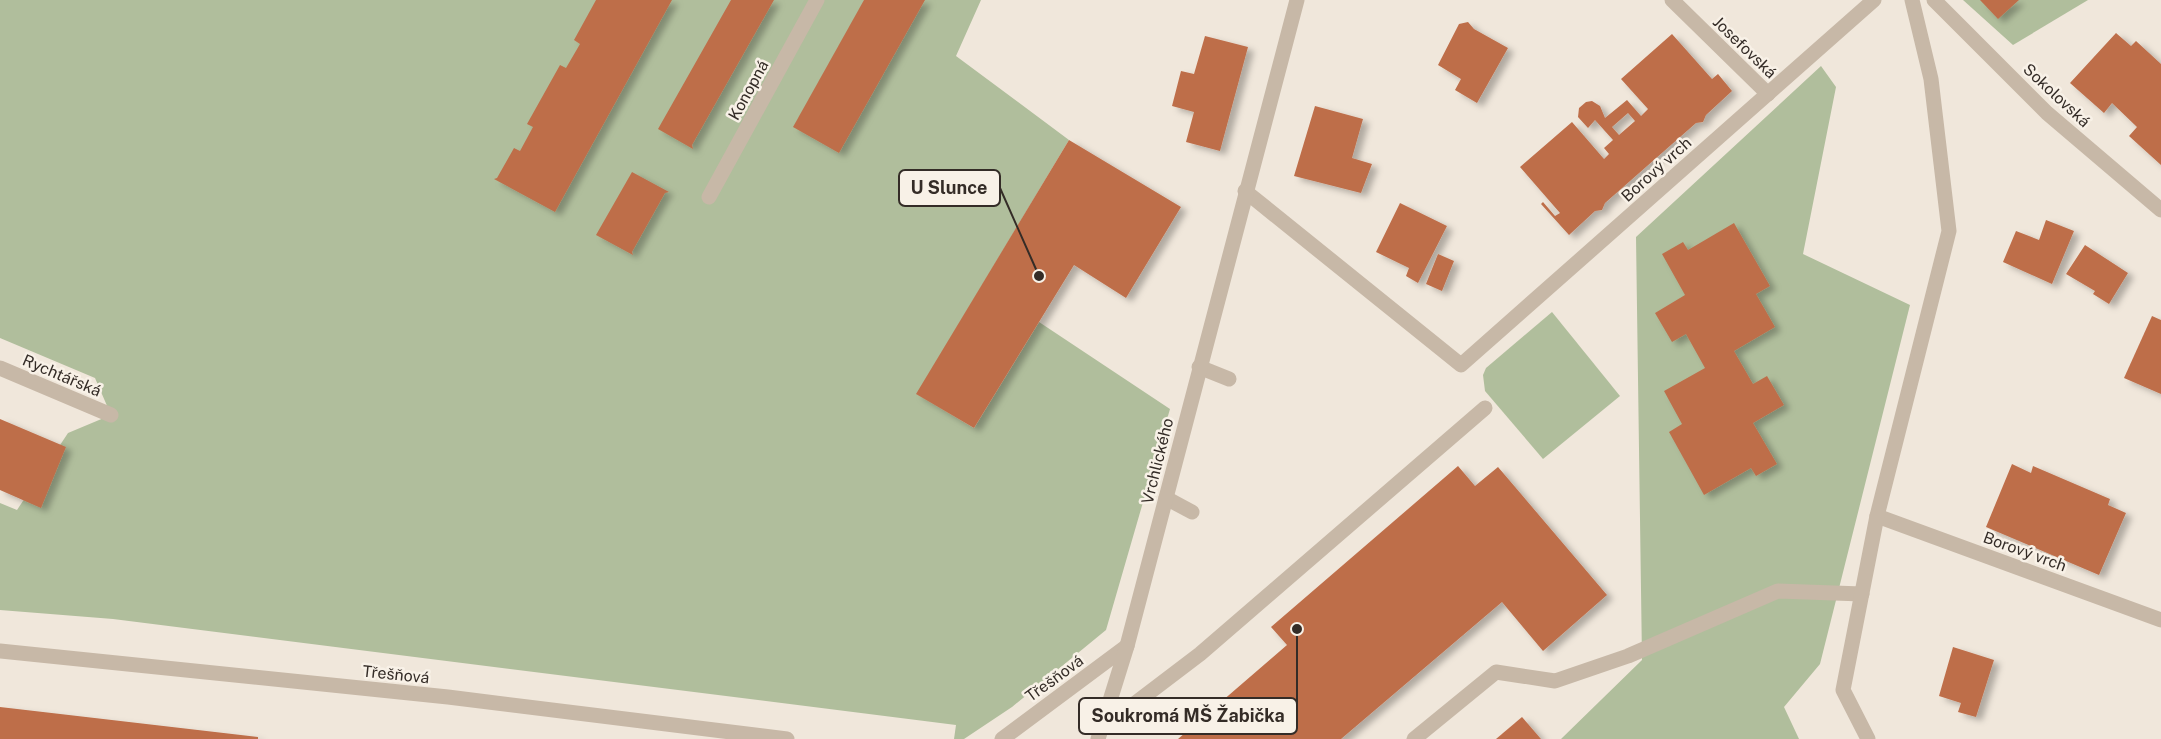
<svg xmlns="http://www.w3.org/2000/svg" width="2161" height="739" font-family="'Public Sans',sans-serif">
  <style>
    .green { fill: #b0be9c }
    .building { fill: #be6e4a; fill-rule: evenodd; filter: url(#shadow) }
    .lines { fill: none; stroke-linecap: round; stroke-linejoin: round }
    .minor { stroke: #c7b8a7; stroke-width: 15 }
    .labels { text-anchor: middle; stroke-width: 5; stroke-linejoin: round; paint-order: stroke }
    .street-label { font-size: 16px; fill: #342c27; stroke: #f8f1e7 }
    .leader { fill: none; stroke: #342c27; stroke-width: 2 }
    .callout-dot { fill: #342c27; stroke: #f8f1e7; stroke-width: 2 }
    .callout { fill: #f8f1e7; stroke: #342c27; stroke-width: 2 }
    .callout-label { font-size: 18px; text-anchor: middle; font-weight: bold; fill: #342c27 }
  </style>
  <defs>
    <filter id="shadow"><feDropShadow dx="6" dy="4" stdDeviation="3" flood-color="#0004"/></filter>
  </defs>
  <rect width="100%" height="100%" fill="#f0e7db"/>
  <!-- green -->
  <g class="green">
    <polygon points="0,0 981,0 956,56 1069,140 917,394 974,428 1039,322 1170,409 1106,630 1012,707 964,739 954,739 956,725 113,619 0,610 0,503 17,510 68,433 111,415 95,378 0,338"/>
    <polygon points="1963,0 2088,0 2013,45"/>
    <polygon points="1821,66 1836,87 1803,254 1910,305 1820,664 1784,707 1799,739 1561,739 1642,660 1636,237"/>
    <polygon points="1552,312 1620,396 1543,459 1485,391 1483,375 1486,368"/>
  </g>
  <!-- building -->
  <g class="building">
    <polygon points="596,0 672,0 555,212 494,179 497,178 514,148 520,151 533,127 527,124 560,65 566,68 580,44 574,40"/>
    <polygon points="731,0 774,0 692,145 693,149 658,129"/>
    <polygon points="864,0 925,0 839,153 793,127"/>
    <polygon points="1980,0 2019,0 1998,19"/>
    <polygon points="1468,22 1474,29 1508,48 1477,103 1455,90 1461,79 1438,65 1459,24"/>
    <polygon points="2116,33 2131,46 2136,41 2161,64 2161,165 2129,136 2137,127 2112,103 2104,113 2070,83"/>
    <path d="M1672 34 1712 79 1718 74 1732 91 1706 115 1703 122 1696 123 1605 203 1602 210 1595 211 1569 235 1541 204 1543 202 1555 216 1560 213 1520 167 1572 122 1604 159 1609 154 1604 148 1613 140 1595 120 1588 128 1578 117 1579 108 1586 102 1592 101 1600 106 1605 118 1627 100 1641 116 1648 109 1621 79ZM1628 113 1635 121 1619 135 1612 127Z"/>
    <polygon points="1205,36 1248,47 1220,151 1186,142 1194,112 1172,106 1181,71 1194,74"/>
    <polygon points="1315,106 1363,119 1352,158 1372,164 1361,193 1294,176"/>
    <polygon points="1069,140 1181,207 1126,298 1074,265 974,428 916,394"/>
    <polygon points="632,172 669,192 665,193 632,252 633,255 596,235"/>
    <polygon points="1400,203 1447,226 1418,283 1406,276 1409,268 1376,252"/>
    <polygon points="2046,220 2074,231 2052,284 2003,262 2016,231 2039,240"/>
    <polygon points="1734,223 1770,286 1756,294 1775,327 1734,351 1753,384 1767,376 1784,405 1753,423 1777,464 1756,476 1751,468 1704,495 1669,432 1682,424 1664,391 1705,368 1686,334 1672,342 1655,313 1685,295 1662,254 1683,242 1688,250"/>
    <polygon points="2085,245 2128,273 2109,304 2093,294 2095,291 2066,274"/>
    <polygon points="1438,254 1454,261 1442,291 1426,284"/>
    <polygon points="2152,316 2161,320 2161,394 2124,378"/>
    <polygon points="0,419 66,447 41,508 0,490"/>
    <polygon points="2012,464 2031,473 2033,466 2110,499 2108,505 2126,513 2099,575 1986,527"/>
    <polygon points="1458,466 1475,486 1498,467 1607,595 1543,651 1502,602 1341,739 1178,739 1287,645 1271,627"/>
    <polygon points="1953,647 1994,660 1976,717 1958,712 1961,703 1939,696"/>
    <polygon points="0,707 258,737 258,739 0,739"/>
    <polygon points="1522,717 1541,739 1496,739"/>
  </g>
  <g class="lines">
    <!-- minor -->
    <g class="minor">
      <polyline points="1672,0 1768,94"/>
      <polyline points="1934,0 2047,113 2161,210"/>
      <polyline points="1245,191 1461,365 1874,0"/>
      <polyline points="709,197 817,0"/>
      <polyline points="1199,367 1229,379"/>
      <polyline points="0,368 111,415"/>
      <polyline points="1166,498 1192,512"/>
      <polyline points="1877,516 2161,620"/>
      <polyline points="0,651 448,697 787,739"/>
      <polyline points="1100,730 1200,654 1485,408"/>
      <polyline points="1002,739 1127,646"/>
      <polyline points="1098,739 1127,646 1297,0"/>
      <polyline points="1414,739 1496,672 1555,681 1628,656 1778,591 1862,594"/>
      <polyline points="1868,739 1843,690 1877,516 1949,231 1931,79 1912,0"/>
    </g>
  </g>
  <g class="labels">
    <!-- street labels -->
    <g class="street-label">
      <text transform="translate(1745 47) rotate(44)" y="6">Josefovská</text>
      <text transform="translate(748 90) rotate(-61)" y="6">Konopná</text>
      <text transform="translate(2057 95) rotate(43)" y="6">Sokolovská</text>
      <text transform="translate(1656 169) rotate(-42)" y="6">Borový vrch</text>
      <text transform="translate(62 375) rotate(23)" y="6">Rychtářská</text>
      <text transform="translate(1157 461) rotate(-76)" y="6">Vrchlického</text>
      <text transform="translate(2025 551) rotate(20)" y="6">Borový vrch</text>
      <text transform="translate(396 674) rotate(6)" y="6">Třešňová</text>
      <text transform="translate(1054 678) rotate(-36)" y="6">Třešňová</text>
    </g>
  </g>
  <!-- callouts -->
  <path class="leader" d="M1039 276L1000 188M1297 629L1297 716"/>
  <g class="callout-dot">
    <circle cx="1039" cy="276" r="6"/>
    <circle cx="1297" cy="629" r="6"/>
  </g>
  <g class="callout">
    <rect x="899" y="170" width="101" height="36" rx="6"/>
    <rect x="1079" y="698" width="218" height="36" rx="6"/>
  </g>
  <g class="callout-label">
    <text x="949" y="194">U Slunce</text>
    <text x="1188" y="722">Soukromá MŠ Žabička</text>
  </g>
</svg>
